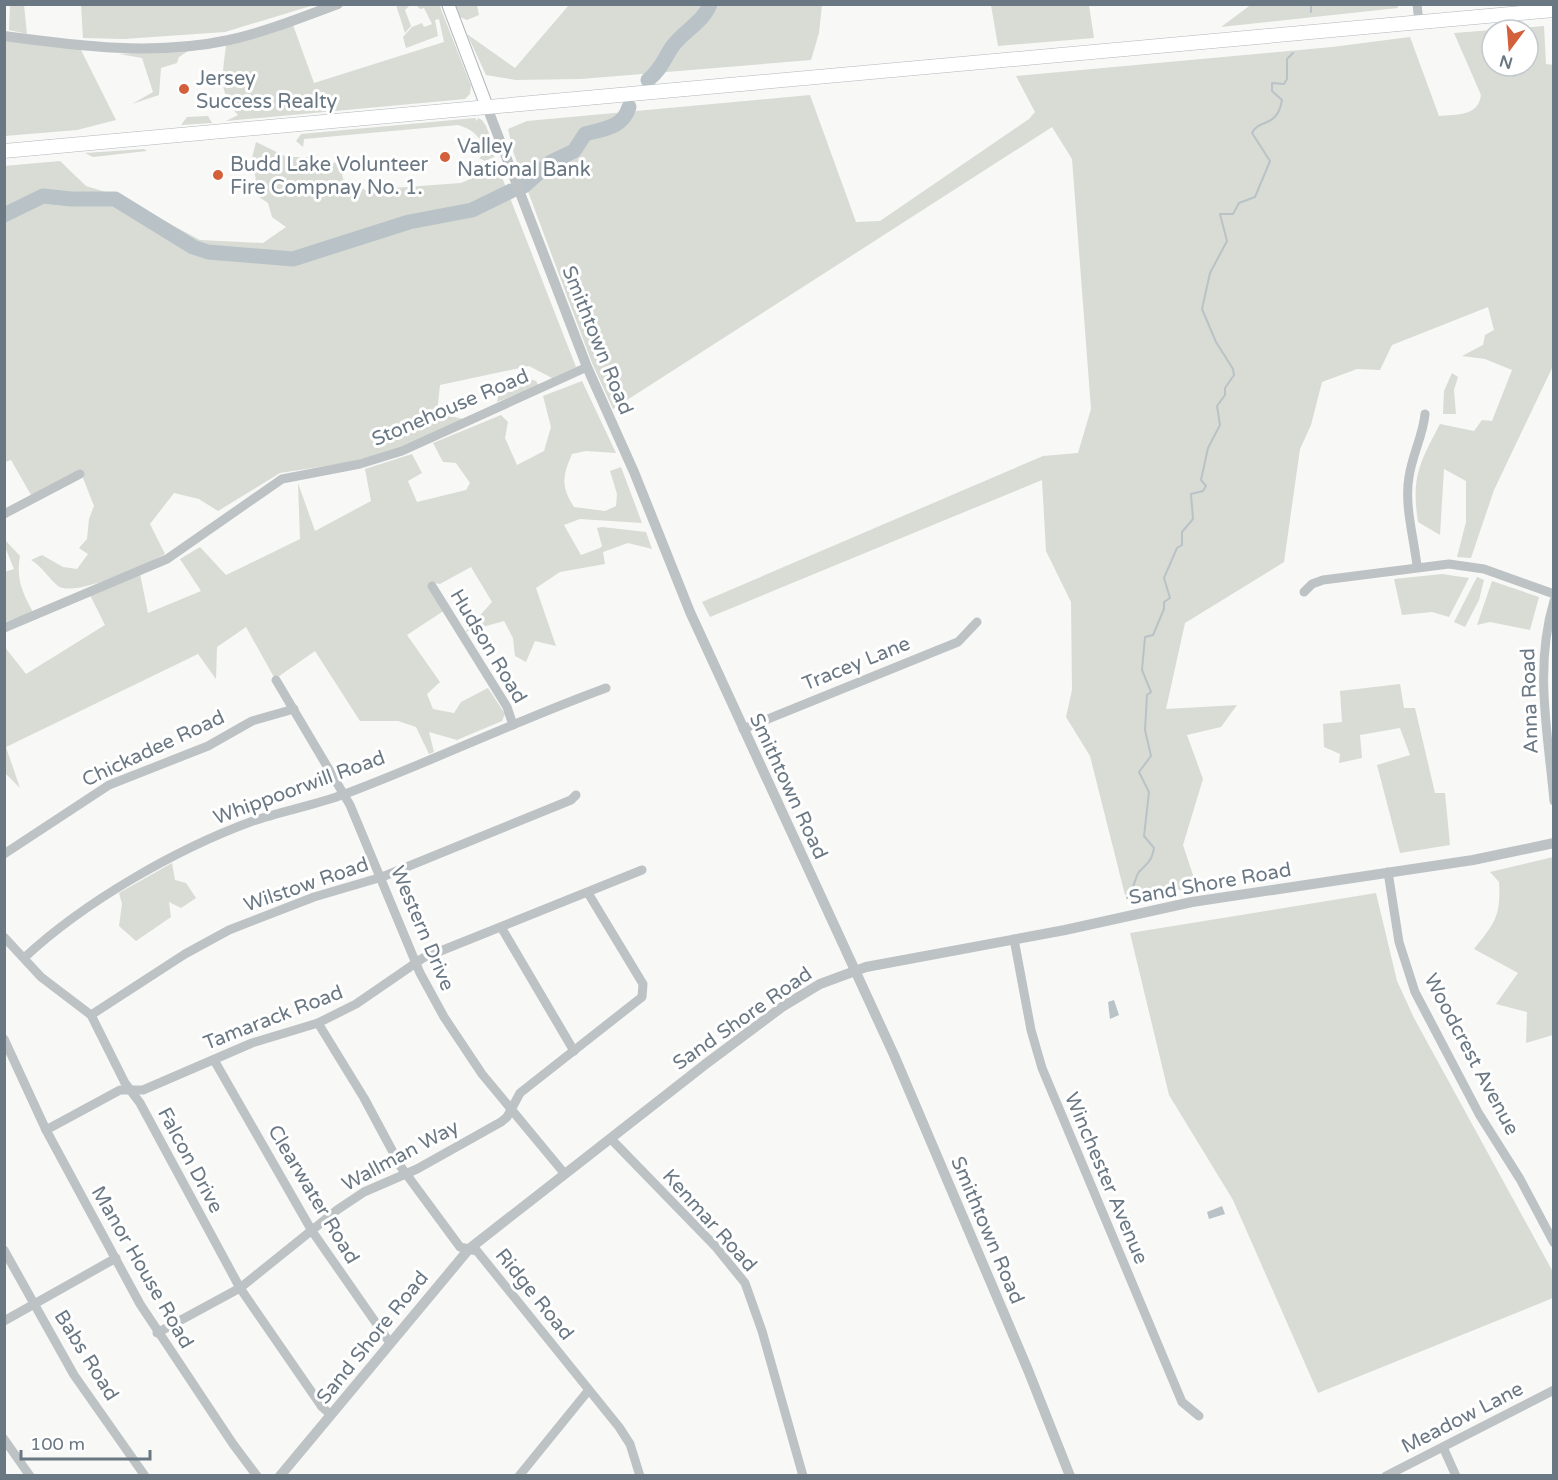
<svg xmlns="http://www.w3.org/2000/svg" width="1558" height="1480" font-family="'Varela Round',sans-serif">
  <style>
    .green { fill: #d8dcd5 }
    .water { fill: #b9c3c7 }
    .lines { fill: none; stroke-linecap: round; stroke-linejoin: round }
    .stream { stroke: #b9c3c7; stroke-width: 2 }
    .river { stroke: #b9c3c7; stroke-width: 15 }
    .secondary-casing { stroke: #b2b7bc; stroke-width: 14 }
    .primary-casing { stroke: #b1b6ba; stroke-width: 15 }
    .minor { stroke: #bdc2c5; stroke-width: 9 }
    .tertiary { stroke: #bdc2c5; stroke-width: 10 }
    .secondary { stroke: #fff; stroke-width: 12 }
    .primary { stroke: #fff; stroke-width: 14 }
    .poi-dot { fill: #d35f3b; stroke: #fff; stroke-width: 2 }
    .labels { text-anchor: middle; stroke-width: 6; stroke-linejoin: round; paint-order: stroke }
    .poi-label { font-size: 20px; fill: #6a7884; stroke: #fff; text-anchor: start }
    .street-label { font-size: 20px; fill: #6a7884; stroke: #fff }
  </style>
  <rect width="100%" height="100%" fill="#f8f8f6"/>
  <!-- green -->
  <g class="green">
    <path d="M439 4 471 86 470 94 465 99 226 121 238 115C217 94 223 72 226 45L293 25 314 83 444 42 439 19 435 20 438 36 406 48 403 37 412 27 422 23 424 27 432 24 424 8 420 9 416 5Z"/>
    <polygon points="1252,4 1397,4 1398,8 1221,27"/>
    <polygon points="10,5 24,5 27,34 9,30"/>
    <polygon points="81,5 81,4 314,5 225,32 124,39 83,38"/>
    <polygon points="396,5 410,5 405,10 411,26 405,33"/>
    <polygon points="456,5 477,5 479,15 467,20 458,16"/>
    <polygon points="569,5 569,4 822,5 819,33 811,60 581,79 516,80 486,75 467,34 515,68"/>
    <polygon points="991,5 1089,5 1094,38 998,46"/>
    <path d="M1544 26 1546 64 1554 65 1553 366 1494 490 1471 558 1457 557 1466 522V481L1444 469 1440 535 1418 522C1411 477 1420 462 1440 424L1474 431 1482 420 1492 421 1512 370 1485 359 1462 356 1483 345 1485 335 1494 330 1488 307 1392 345 1380 370 1357 369 1322 382 1311 425 1300 449 1284 562 1185 623 1166 709 1237 705 1221 727 1187 735 1203 779 1183 845 1194 878 1189 889 1125 895 1090 756 1066 717 1072 690 1071 602 1046 551 1042 480 710 617 702 602 1043 456 1078 453 1091 409 1072 159 1052 127 613 409 592 363 514 154 508 129 527 121 810 95 856 222 880 221 1029 119 1035 112 1016 76 1332 47 1410 37 1439 116C1457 114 1478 117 1481 95L1454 33 1492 30V66H1528V30H1495Z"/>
    <polygon points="5,41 80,48 116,120 77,130 5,136"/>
    <polygon points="191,49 179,57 177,63 161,68 159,95 132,104 153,92 142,58 119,54"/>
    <polygon points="208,116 212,123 181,125 187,117"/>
    <path d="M475 118 477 121 478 118 482 120 486 126 496 150 494 157 485 161 479 158 486 153C479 136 476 131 458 125L304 139 303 147 296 141 301 134Z"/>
    <path d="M256 142 287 157H310L311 165 340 162 343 179 365 190 461 183 498 167 576 367 552 378 529 366 440 385 437 413 463 419 397 451 345 463 280 473 218 511 199 499 174 493 150 524 165 554C147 564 76 598 58 586 48 578 43 567 31 560L42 555 63 567 77 569 88 554 79 548 87 539 89 519 94 506 81 473 31 495 11 460 5 462 4 166 60 161 86 186 116 195 200 240 263 243 286 227 272 217 268 203 259 197 252 158Z"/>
    <polygon points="144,149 147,151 93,157 85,153"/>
    <polygon points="1452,373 1458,377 1454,390 1456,414 1443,414 1444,391"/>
    <polygon points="530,379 536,381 539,386 497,402 500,388"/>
    <path d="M582 381 616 453 586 451 572 454C562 477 561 487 574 507L605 511 616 506 617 494 610 471 621 467 642 523 580 519 564 525 581 555 600 548 602 546 597 528 602 527 646 532 652 549 628 543 603 552 605 564 560 572 536 588 556 646 535 641 526 662 515 656 513 638 504 621 465 632 492 602 471 567 440 584 434 583 445 610 407 635 440 682 427 694 433 709 454 713 461 702 488 688 505 714 502 721 457 740 429 732 434 752 429 754 416 727 398 721H360L315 651 275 679 246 627 217 647 216 679 198 654 6 747 20 788 5 773 4 646 26 674 105 625 89 593 140 574 148 613 201 591 180 559 200 547 226 575 300 539 298 483 315 531 371 501 365 469 412 454 422 473 408 481 417 502 466 490 470 483 456 463 443 462 433 443 501 415 508 422 505 438 517 465 544 451 551 427 543 396Z"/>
    <path d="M5 540 20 556C16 578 22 592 33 612L5 622 4 572 14 569 5 547Z"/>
    <polygon points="1442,574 1469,578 1449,617 1432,612 1402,615 1394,579"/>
    <polygon points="1477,577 1484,580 1479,600 1465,627 1454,622"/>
    <polygon points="1492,581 1539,597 1530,630 1490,622 1477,625"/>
    <polygon points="1400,684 1404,708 1415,708 1435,793 1445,793 1450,845 1400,853 1377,765 1410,755 1400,728 1360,735 1362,758 1339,763 1340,754 1324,747 1323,724 1342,722 1340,691"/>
    <path d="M1553 857V1035L1526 1043 1527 1012 1496 1004 1518 973 1474 949C1495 923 1501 916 1499 882L1490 872Z"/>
    <polygon points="172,863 175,880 186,883 196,898 181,908 169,902 171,917 136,941 119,926 122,904 119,893"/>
    <polygon points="1376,893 1397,981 1414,1018 1553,1272 1553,1298 1318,1393 1233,1200 1169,1095 1130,933"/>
  </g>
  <!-- water -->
  <g class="water">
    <polygon points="1114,1000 1119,1015 1110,1019 1108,1002"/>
    <polygon points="1222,1206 1225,1214 1209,1219 1207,1212"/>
  </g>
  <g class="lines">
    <!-- stream -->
    <g class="stream">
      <polyline points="1311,12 1311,4"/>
      <path d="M1127 898C1134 890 1135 877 1139 872 1148 862 1151 863 1154 848L1144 836 1149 792 1139 772 1151 756 1145 730 1147 695 1151 692 1142 670 1145 637 1153 635 1164 609V602L1170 598 1164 578 1177 548 1182 545V532L1193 519 1191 494 1203 491 1206 486 1201 480 1208 448 1220 425 1217 406 1225 395V388L1234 375 1233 369 1216 342 1202 309 1210 273 1227 241 1220 214H1233L1239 203 1255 197 1270 161 1252 133C1259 118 1277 129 1282 100L1272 91V83L1284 84 1287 79V59L1293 53"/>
    </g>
    <!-- river -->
    <g class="river">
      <path d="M648 80C660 71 664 59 672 47 683 31 703 23 710 4"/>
      <path d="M524 186 551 162 574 151 585 134C603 129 623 128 629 107"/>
      <polyline points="4,215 43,196 71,199 115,199 193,247 208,252 293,259 409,222 472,210 511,191"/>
    </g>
    <defs>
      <polyline id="secondary" points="448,4 487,107"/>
      <polyline id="primary" points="4,151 1554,10"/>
    </defs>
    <!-- secondary casing -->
    <use href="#secondary" class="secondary-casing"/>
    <!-- primary casing -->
    <use href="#primary" class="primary-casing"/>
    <!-- minor -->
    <g class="minor">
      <polyline points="1417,4 1419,22"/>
      <polyline points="4,514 80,474"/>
      <path d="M1417 566C1414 538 1404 505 1409 477 1412 455 1423 436 1425 414"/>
      <polyline points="432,586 507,707 513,725"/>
      <polyline points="1304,592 1312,584 1323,580 1449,564 1484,569 1554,594"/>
      <path d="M1554 601C1534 667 1548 734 1554 801"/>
      <polyline points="4,628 167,559 282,479 360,464 402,451 587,367"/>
      <polyline points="276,680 350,805 420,973 444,1017 482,1074 564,1173"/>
      <polyline points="743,729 958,642 977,622"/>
      <polyline points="4,854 109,785 208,746 252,721 294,709"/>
      <polyline points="1388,872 1399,942 1415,992 1479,1114 1520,1179 1554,1243"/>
      <polyline points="501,927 574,1051"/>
      <polyline points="4,937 41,977 91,1015 125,1083 140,1103 240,1288 322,1407 331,1415"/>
      <polyline points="1014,939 1031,1030 1042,1068 1182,1402 1199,1416"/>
      <path d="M24 958C84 902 176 849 253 821 283 811 315 805 345 794 433 761 518 720 606 688"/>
      <polyline points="91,1015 185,954 229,930 314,897 382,877 571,800 576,795"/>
      <polyline points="318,1023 364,1098 401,1167 460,1247 477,1251 619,1427 630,1444 640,1476"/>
      <polyline points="4,1039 46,1130 140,1304 233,1444 257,1476"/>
      <polyline points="214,1060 312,1231 390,1343"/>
      <polyline points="46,1130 120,1090 143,1090 252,1043 318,1023 356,1004 423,958 642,870"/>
      <polyline points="611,1139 715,1246 745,1283 762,1331 803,1476"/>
      <polyline points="4,1250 74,1375 145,1476"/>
      <polyline points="4,1321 116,1258"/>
      <polyline points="157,1333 240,1288 337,1210 364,1192 417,1169 501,1122 507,1117 520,1093 642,997 643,984 588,893"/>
      <polyline points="4,1439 30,1476"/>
      <polyline points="1443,1447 1456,1476"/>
      <polyline points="519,1476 588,1391"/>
      <polyline points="1386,1476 1554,1390"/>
    </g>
    <!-- tertiary -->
    <g class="tertiary">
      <path d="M4 36C78 46 155 56 229 40 266 32 302 17 338 4"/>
      <polyline points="487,107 587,367 634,472 690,612 894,1055 1028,1370 1070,1476"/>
      <polyline points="280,1476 469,1249 707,1063 782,1007 820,984 866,967 1065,930 1192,902 1473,860 1554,843"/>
    </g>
    <!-- secondary -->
    <use href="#secondary" class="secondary"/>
    <!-- primary -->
    <use href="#primary" class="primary"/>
  </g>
  <!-- markers -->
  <g class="poi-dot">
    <circle cx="184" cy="89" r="6"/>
    <circle cx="445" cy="157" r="6"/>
    <circle cx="218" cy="175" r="6"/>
  </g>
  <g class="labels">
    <!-- poi labels -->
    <g class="poi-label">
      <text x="196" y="85">Jersey<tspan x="196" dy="23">Success Realty</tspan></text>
      <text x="457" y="153">Valley<tspan x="457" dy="23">National Bank</tspan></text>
      <text x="230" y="171">Budd Lake Volunteer<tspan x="230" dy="23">Fire Compnay No. 1.</tspan></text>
    </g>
    <!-- street labels -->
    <g class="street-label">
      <text transform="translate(598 340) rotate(68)" y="7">Smithtown Road</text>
      <text transform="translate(450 407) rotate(-23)" y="7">Stonehouse Road</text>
      <text transform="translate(489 646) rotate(59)" y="7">Hudson Road</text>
      <text transform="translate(856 663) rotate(-22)" y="7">Tracey Lane</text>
      <text transform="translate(1529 701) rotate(-92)" y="7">Anna Road</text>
      <text transform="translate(153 748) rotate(-25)" y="7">Chickadee Road</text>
      <text transform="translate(789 786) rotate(65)" y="7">Smithtown Road</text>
      <text transform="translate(299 787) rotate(-20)" y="7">Whippoorwill Road</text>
      <text transform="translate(1210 883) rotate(-10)" y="7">Sand Shore Road</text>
      <text transform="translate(306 884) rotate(-19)" y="7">Wilstow Road</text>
      <text transform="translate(423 928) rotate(67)" y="7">Western Drive</text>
      <text transform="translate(273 1017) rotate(-21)" y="7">Tamarack Road</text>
      <text transform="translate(742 1018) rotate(-35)" y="7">Sand Shore Road</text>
      <text transform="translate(1472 1054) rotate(62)" y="7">Woodcrest Avenue</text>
      <text transform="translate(400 1155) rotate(-28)" y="7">Wallman Way</text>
      <text transform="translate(191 1160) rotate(62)" y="7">Falcon Drive</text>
      <text transform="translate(1107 1178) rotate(67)" y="7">Winchester Avenue</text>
      <text transform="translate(314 1194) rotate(59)" y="7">Clearwater Road</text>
      <text transform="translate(710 1220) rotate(48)" y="7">Kenmar Road</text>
      <text transform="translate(988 1230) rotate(67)" y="7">Smithtown Road</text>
      <text transform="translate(143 1267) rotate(60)" y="7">Manor House Road</text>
      <text transform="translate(535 1294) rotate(51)" y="7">Ridge Road</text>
      <text transform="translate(372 1337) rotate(-51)" y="7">Sand Shore Road</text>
      <text transform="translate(87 1355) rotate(58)" y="7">Babs Road</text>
      <text transform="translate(1462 1417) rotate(-27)" y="7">Meadow Lane</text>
    </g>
  </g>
  <!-- border -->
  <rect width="1558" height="1480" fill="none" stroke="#6a7884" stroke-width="12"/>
  <!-- north arrow -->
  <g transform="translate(1510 48) rotate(196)"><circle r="28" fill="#ffffff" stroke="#c3c9ce" stroke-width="1.5"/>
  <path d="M0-4.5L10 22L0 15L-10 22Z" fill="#d35f3b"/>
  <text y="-9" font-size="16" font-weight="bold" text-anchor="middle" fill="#6a7884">N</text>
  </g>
  <!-- scale -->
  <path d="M21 1450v9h129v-9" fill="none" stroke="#6a7884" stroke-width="3"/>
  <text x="30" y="1450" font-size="18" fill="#6a7884" stroke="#ffffff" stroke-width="4.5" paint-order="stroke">100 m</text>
</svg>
